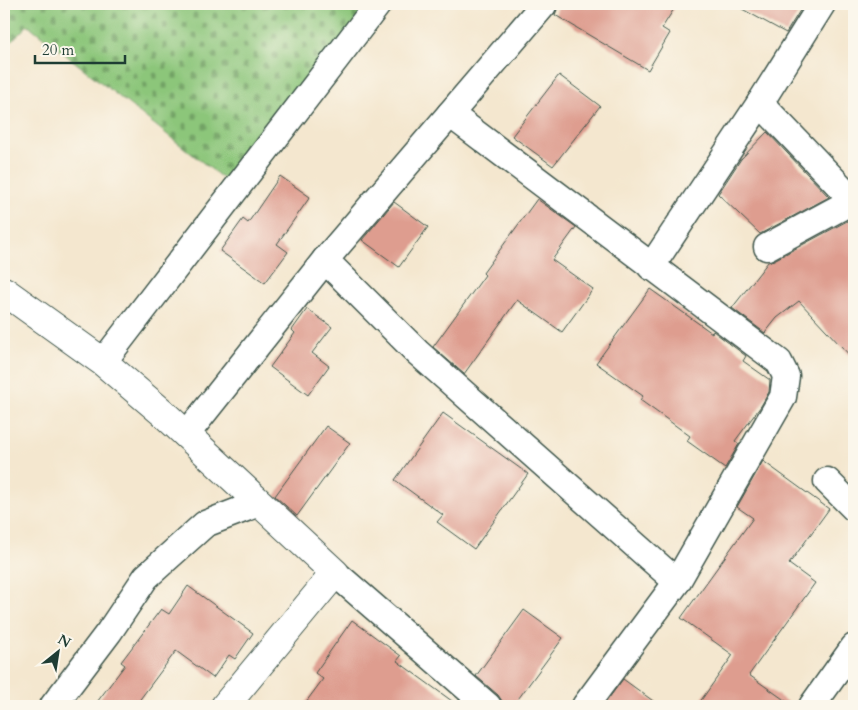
<svg xmlns="http://www.w3.org/2000/svg" width="858" height="710" font-family="Cardo,serif">
  <style>
    .cemetery { fill: url(#cemetery-stones); stroke: #568257 }
    .building { fill: #de9d8f }
    .lines { fill: none; stroke-linecap: round; stroke-linejoin: round }
    .street-casing { stroke: #3f564b; stroke-width: 29 }
    .secondary-casing { stroke: #3f564b; stroke-width: 30 }
    .street { stroke: #fff; stroke-width: 26 }
    .secondary { stroke: #fff; stroke-width: 28 }
  </style>
  <defs>
    <pattern id="cemetery-stones" width="16" height="16" patternUnits="userSpaceOnUse" patternTransform="scale(1.25)"><rect width="16" height="16" fill="#8cc67a"/><path d="M2 7V4a2 2 0 0 1 4 0v3zM10 15v-3a2 2 0 0 1 4 0v3z" fill="#72a265"/></pattern>
  </defs>
  <rect width="100%" height="100%" fill="#fbf7ec"/>
  <filter id="ink" filterUnits="userSpaceOnUse"><feTurbulence type="fractalNoise" baseFrequency=".02" numOctaves="2"/><feDisplacementMap in="SourceGraphic" scale="10" xChannelSelector="R" yChannelSelector="G"/><feConvolveMatrix kernelMatrix="1 2 1 2 8 2 1 2 1" color-interpolation-filters="sRGB"/></filter>
  <filter id="wash" filterUnits="userSpaceOnUse"><feTurbulence type="fractalNoise" baseFrequency=".0096" numOctaves="4" result="noise"/><feDisplacementMap in="SourceGraphic" scale="20" xChannelSelector="R" yChannelSelector="G"/><feGaussianBlur stdDeviation="1.12" result="paint"/><feColorMatrix in="noise" values="0 0 0 0 0 0 0 0 0 0 0 0 0 0 0 0 0 1.4 0 .05"/><feComposite in="paint" operator="in"/></filter>
  <g filter="url(#wash)">
    <rect width="100%" height="100%" fill="#f4e7cf"/>
    <!-- cemetery -->
    <polygon class="cemetery" points="4,4 382,4 225,180 28,25 4,49"/>
    <g id="blocks">
      <!-- building -->
      <g class="building">
        <polygon points="559,4 677,4 662,28 670,33 648,70 555,15"/>
        <polygon points="733,4 804,4 786,33"/>
        <polygon points="559,75 600,106 553,166 512,136"/>
        <polygon points="767,132 829,197 760,234 718,194 741,159"/>
        <polygon points="280,176 310,197 277,244 288,252 265,283 220,251 243,219 248,223"/>
        <polygon points="537,199 576,227 552,260 593,289 562,332 517,300 464,374 433,347 485,275 483,273"/>
        <polygon points="394,202 428,227 399,267 362,240"/>
        <polygon points="849,220 854,225 854,360 799,301 777,318 765,333 732,308 768,262 774,260"/>
        <polygon points="650,289 712,333 713,331 746,356 743,361 770,380 769,392 761,406 735,441 739,444 725,468 687,441 690,436 640,400 643,396 596,363"/>
        <polygon points="307,309 332,327 312,353 329,366 308,395 270,367 295,333 292,330"/>
        <polygon points="443,413 528,474 474,549 437,522 443,515 395,480"/>
        <polygon points="326,426 350,443 297,516 275,496"/>
        <polygon points="763,461 829,509 789,564 815,583 749,675 793,706 697,706 733,655 681,618 753,518 737,507"/>
        <polygon points="188,586 253,633 235,659 229,655 213,678 176,651 135,706 94,706 125,665 121,662 161,609 169,614"/>
        <polygon points="524,610 563,638 513,706 503,706 502,701 498,695 476,676"/>
        <polygon points="352,620 401,656 397,661 456,704 459,700 465,706 303,706 323,679 315,673"/>
        <polygon points="623,679 660,706 603,706"/>
      </g>
    </g>
  </g>
  <g filter="url(#ink)">
    <use href="#blocks" fill-opacity="0" stroke="#3f564b" stroke-width="1"/>
    <g class="lines">
      <defs>
        <g id="street">
          <polyline points="544,4 450,114 779,362 786,376 783,397 677,582 585,706"/>
          <polyline points="822,4 760,103 854,201"/>
          <polyline points="450,114 325,260 417,352 677,582"/>
          <polyline points="767,247 854,200"/>
          <polyline points="651,267 760,103"/>
          <polyline points="103,362 378,4"/>
          <polyline points="186,435 325,260"/>
          <polyline points="827,481 854,508"/>
          <polyline points="335,573 488,706"/>
          <polyline points="53,706 109,632 146,577 205,524 259,503"/>
          <polyline points="812,706 854,647"/>
        </g>
        <polyline id="secondary" points="4,291 103,362 163,413 335,573 225,706"/>
      </defs>
      <!-- street casing -->
      <use href="#street" class="street-casing"/>
      <!-- secondary casing -->
      <use href="#secondary" class="secondary-casing"/>
      <!-- street -->
      <use href="#street" class="street"/>
      <!-- secondary -->
      <use href="#secondary" class="secondary"/>
    </g>
  </g>
  <!-- margin -->
  <rect width="858" height="710" fill="none" stroke="#fbf7ec" stroke-width="20"/>
  <!-- north arrow -->
  <g transform="translate(58 652) rotate(30)" stroke="#fbf7ec" stroke-width="4" paint-order="stroke">
  <path d="M0-4L9 19L0 12L-9 19Z" fill="#1f3d34"/>
  <text y="-8" font-size="14" font-weight="bold" text-anchor="middle" fill="#1f3d34">N</text>
  </g>
  <!-- scale -->
  <path d="M35 55v8h90v-8" fill="none" stroke="#1f3d34" stroke-width="2.5"/>
  <text x="42" y="55" font-size="15" fill="#1f3d34" stroke="#fbf7ec" stroke-width="4" paint-order="stroke">20 m</text>
</svg>
